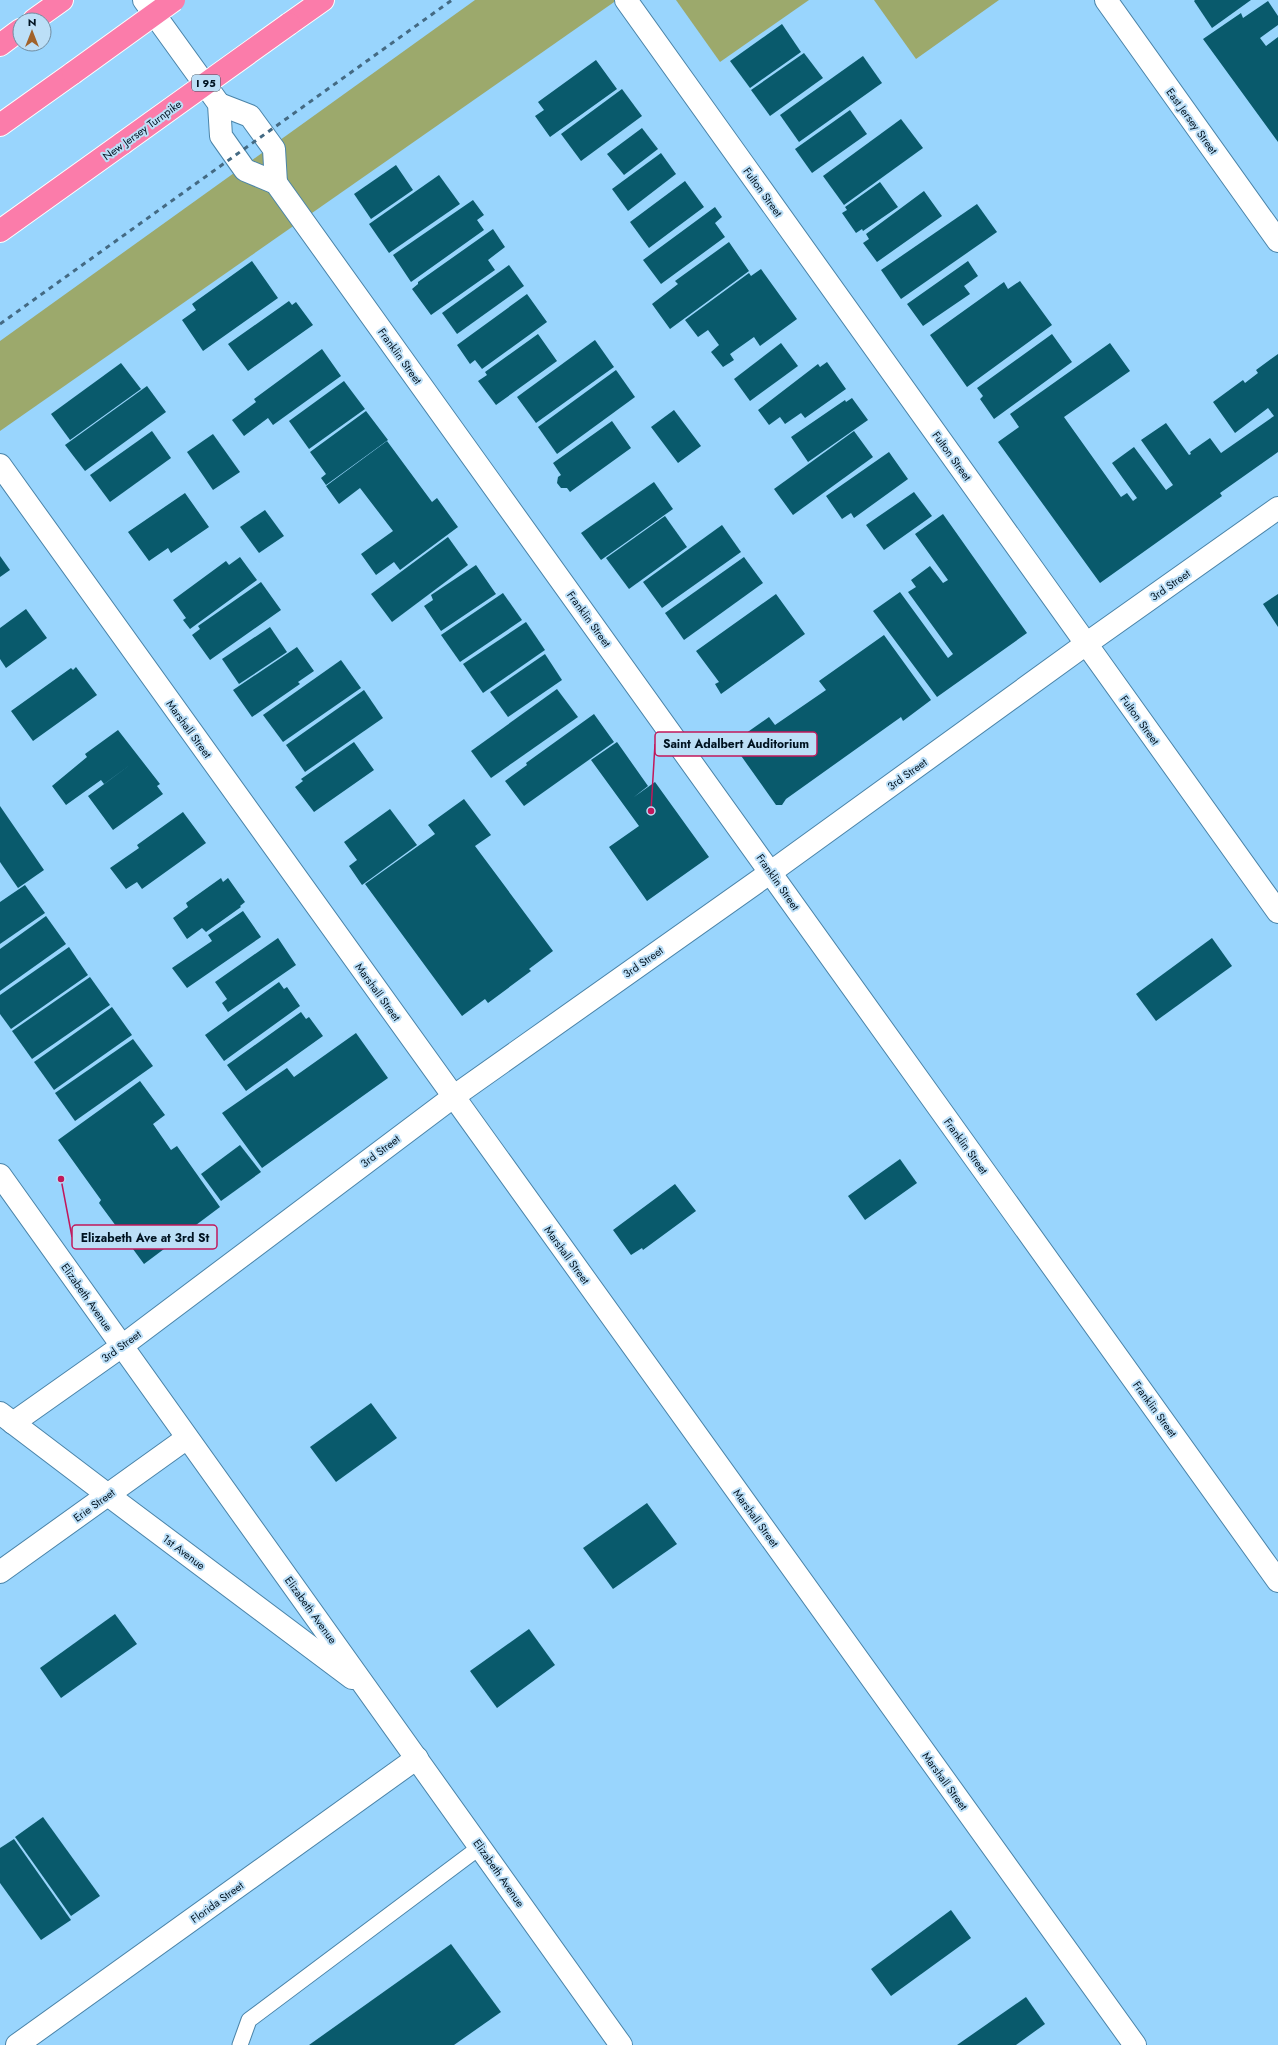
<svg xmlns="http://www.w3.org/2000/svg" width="1278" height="2045" font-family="Jost,sans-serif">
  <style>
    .green { fill: #9ca96c }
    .building { fill: #095a6c }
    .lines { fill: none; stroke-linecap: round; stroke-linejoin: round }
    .lane-casing { stroke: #4a84a9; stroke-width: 17 }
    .street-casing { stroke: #4a84a9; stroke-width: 24 }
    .secondary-casing { stroke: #4a84a9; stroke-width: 24 }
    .highway-casing { stroke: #fff; stroke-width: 24 }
    .lane { stroke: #fff; stroke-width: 15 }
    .street { stroke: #fff; stroke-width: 22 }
    .secondary { stroke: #fff; stroke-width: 22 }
    .highway { stroke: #fb7caa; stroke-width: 22 }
    .rail { stroke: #446a83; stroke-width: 3; stroke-dasharray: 5 5; stroke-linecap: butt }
    .highway-bridge-casing { stroke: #fff; stroke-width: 24; stroke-linecap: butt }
    .highway-bridge { stroke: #fb7caa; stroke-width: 22 }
    .labels { text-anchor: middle; stroke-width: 4; stroke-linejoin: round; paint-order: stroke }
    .shield { fill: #bcdff7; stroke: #385061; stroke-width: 1 }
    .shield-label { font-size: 10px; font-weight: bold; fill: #001321 }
    .street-label { font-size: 11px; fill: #001321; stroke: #bcdff7 }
    .leader { fill: none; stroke: #c2185b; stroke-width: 1.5 }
    .callout-dot { fill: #c2185b; stroke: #bcdff7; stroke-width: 1.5 }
    .callout { fill: #bcdff7; stroke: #c2185b; stroke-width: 1.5 }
    .callout-label { font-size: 12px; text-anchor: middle; font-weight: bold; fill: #001321 }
  </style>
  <rect width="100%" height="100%" fill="#99d5fd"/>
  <!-- green -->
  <g class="green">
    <polygon points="475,0 617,0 0,431 0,341"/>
    <polygon points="676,0 809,0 720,62"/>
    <polygon points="874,0 999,0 916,59"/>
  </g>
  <!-- building -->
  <g class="building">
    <polygon points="1195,0 1251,0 1212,28 1194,1"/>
    <polygon points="1268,1 1278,16 1278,25 1260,38 1266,46 1278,37 1278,142 1203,39 1241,13 1243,18"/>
    <polygon points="782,24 801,52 750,88 730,61"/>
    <polygon points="804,53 823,78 770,116 751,90"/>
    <polygon points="863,56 882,83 799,142 780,115"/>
    <polygon points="596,60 617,89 550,137 535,116 544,110 538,102"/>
    <polygon points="622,89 642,116 581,161 561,134"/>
    <polygon points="850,110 867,134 812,173 795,149"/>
    <polygon points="901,119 923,148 844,205 823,176"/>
    <polygon points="642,128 658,149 624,175 607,154"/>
    <polygon points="661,153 676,174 628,211 612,189"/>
    <polygon points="396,165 413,190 371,219 354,194"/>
    <polygon points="439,175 460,204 389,253 369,224"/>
    <polygon points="685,181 704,207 649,248 630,222"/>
    <polygon points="880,182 898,207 863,231 862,229 856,233 842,213 847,210 845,207"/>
    <polygon points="924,191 942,216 877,262 863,243 869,239 866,234"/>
    <polygon points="473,200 484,215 477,220 484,230 411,282 393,255"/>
    <polygon points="977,204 997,232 901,299 881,270"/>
    <polygon points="715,207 722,217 715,223 725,237 661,284 643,260"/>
    <polygon points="493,229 505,247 488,260 495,270 431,315 412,289 418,284 418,282"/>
    <polygon points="729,242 749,271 670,329 652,304 678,284 675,281"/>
    <polygon points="252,261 278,298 203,351 182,320 196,310 192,304"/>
    <polygon points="968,261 978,276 964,286 970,294 923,326 907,304"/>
    <polygon points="509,265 524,286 457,334 442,313"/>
    <polygon points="761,269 797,319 760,346 754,337 730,354 734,360 723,367 711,352 719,345 708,330 698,337 685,320 749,273 751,276"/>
    <polygon points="1020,281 1052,325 967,387 930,335 1004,282 1008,289"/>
    <polygon points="527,294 547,322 482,369 475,360 470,364 457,345"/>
    <polygon points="289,301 292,305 296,302 313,325 248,371 228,344"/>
    <polygon points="538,334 557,361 496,405 478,381 487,375 485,372"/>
    <polygon points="1052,334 1072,362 994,419 980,399 983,396 977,388"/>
    <polygon points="595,340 614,367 536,423 517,397"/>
    <polygon points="781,343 798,366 750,401 734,379"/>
    <polygon points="1110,343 1130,371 1064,417 1121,497 1127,493 1133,501 1137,498 1112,463 1134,447 1166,490 1173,485 1141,440 1166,423 1189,455 1191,454 1190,452 1210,438 1221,453 1274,416 1268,408 1235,433 1213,402 1243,380 1245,383 1258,373 1256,370 1278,354 1278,452 1220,493 1222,496 1100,583 998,442 1019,427 1010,414"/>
    <polygon points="322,349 341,376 273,425 268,418 244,436 232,420 256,402 254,399"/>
    <polygon points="827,362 846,389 805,418 801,413 785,424 780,417 769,425 758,410 818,364 820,367"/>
    <polygon points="121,363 141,389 70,440 51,414"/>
    <polygon points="616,370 635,397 557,454 538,427"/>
    <polygon points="344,381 365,409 309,449 289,421"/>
    <polygon points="147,386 166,412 85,471 65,445"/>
    <polygon points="852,398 868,420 808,462 791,437 845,400 846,402"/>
    <polygon points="674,410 701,446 678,463 651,427"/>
    <polygon points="366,411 388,440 326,485 321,478 326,474 310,452"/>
    <polygon points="612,421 631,448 570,492 567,488 561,488 557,483 558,477 561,475 553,463"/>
    <polygon points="152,431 171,458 110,502 90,475"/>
    <polygon points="854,431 873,457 793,515 774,489"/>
    <polygon points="213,434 240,472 213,490 187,452"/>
    <polygon points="387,441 432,502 437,498 458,527 400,570 394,562 376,575 361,554 393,531 360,488 339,504 326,486"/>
    <polygon points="889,452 908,479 854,518 851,513 842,519 826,496"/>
    <polygon points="654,482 673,509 601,560 581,533"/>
    <polygon points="914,492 932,516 884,550 866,525"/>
    <polygon points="185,493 209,527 171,553 168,548 149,561 128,532"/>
    <polygon points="265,510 284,536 259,553 240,527"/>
    <polygon points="943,514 1027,633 937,697 873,611 900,592 948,658 953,654 908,592 916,587 911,580 930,566 943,583 948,580 915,534"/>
    <polygon points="665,516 687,547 629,589 606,558"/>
    <polygon points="722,525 741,552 662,608 643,582"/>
    <polygon points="448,537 468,565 392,622 371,594"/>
    <polygon points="0,556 10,570 0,577"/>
    <polygon points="240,557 257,580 190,629 183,620 186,618 173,600 226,561 229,565"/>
    <polygon points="744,557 763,583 684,640 665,613"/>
    <polygon points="476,565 496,594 441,631 424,606 433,600 431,595"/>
    <polygon points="261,582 281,610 210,660 192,635 200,629 198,626"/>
    <polygon points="503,593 522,620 460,662 441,635"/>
    <polygon points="776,594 805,634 721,694 715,684 719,682 696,651"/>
    <polygon points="1278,594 1278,627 1263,604"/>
    <polygon points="26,609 47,638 6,668 0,659 0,628"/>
    <polygon points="526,622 545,650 483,693 463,664"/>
    <polygon points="270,627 287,652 239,684 222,659"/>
    <polygon points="884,635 931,700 903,721 901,717 786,799 782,805 776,805 732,743 769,717 775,725 826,690 819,681"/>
    <polygon points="297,647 314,671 298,682 300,684 252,717 233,690"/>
    <polygon points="545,654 562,680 508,717 490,692"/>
    <polygon points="341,660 361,688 283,742 263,715"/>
    <polygon points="76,667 97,695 33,741 11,711 71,668 73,670"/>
    <polygon points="557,689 578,717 491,778 471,751"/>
    <polygon points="364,690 383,718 305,772 286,745"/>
    <polygon points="594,714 614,742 524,806 505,781 527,765 526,763"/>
    <polygon points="118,730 160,784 157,786 163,794 113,830 88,796 134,762 104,784 101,780 66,805 52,786 87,757 85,754"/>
    <polygon points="354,742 374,770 314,812 295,787 303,781 301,779"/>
    <polygon points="617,742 648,786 634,797 655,782 709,857 647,901 609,847 639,826 591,760"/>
    <polygon points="464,799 491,835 475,846 553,951 529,969 531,971 488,1003 485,999 462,1016 365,884 435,834 428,825"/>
    <polygon points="0,806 44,870 18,888 0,862"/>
    <polygon points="390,809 417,845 362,885 349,866 357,860 344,842"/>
    <polygon points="183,812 206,843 142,889 137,882 126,889 110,868 139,848 137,845"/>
    <polygon points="221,878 223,882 228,878 245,902 240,906 241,907 206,932 202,928 187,939 173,918 188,907 186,903"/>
    <polygon points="25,885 45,913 0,944 0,902"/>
    <polygon points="243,911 261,937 187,988 172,968 212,941 208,935"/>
    <polygon points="46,916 66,944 0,991 0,949"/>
    <polygon points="278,938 296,965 228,1012 222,1003 227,999 215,982"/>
    <polygon points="1212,938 1232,966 1156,1021 1136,994"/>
    <polygon points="69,947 88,975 11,1029 0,1014 0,995"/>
    <polygon points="90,977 110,1005 32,1059 12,1031"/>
    <polygon points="279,982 284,989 287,987 300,1006 224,1061 205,1035"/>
    <polygon points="112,1007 132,1035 54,1090 34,1062"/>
    <polygon points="301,1012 306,1019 309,1017 323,1036 246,1091 227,1065"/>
    <polygon points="356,1033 388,1078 262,1168 222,1113 287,1068 294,1077"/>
    <polygon points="133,1039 153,1066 75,1121 55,1093"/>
    <polygon points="140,1081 165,1115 153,1124 171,1150 177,1146 220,1207 144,1264 99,1203 101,1200 58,1140"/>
    <polygon points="240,1145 261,1172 221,1201 201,1174"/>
    <polygon points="900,1159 917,1183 865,1220 848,1196"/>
    <polygon points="675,1184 696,1211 643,1250 642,1248 631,1255 613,1230"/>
    <polygon points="371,1403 397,1438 336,1482 310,1447"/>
    <polygon points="647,1503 677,1544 613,1589 583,1548"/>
    <polygon points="115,1614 137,1644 61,1698 40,1668"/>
    <polygon points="529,1629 555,1665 497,1708 470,1671"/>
    <polygon points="43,1817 100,1896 71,1916 15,1837"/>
    <polygon points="14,1839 71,1920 41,1940 0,1883 0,1848"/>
    <polygon points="951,1910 971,1938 891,1996 871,1969"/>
    <polygon points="451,1944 501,2012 454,2045 309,2045"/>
    <polygon points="1026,1997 1045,2024 1016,2045 957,2045"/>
  </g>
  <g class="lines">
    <defs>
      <polyline id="lane" points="240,2045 249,2020 480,1847"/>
      <g id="street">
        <polyline points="144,0 219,104 221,136 245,170 276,183 1278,1581"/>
        <polyline points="626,0 1278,912"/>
        <polyline points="219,104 250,116 274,149 276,183"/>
        <polyline points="0,465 1135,2045"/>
        <polyline points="122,1346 453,1097 771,872 1086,644 1278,508"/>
        <polyline points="0,1413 108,1495"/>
        <polyline points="0,1572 187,1438"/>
        <polyline points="17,2045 417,1758"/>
      </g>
      <g id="secondary">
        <polyline points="1106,0 1278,241"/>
        <polyline points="0,1175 621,2045"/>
        <polyline points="13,1423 122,1346"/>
        <polyline points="108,1495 352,1678"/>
      </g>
      <g id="highway">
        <polyline points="34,20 62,0"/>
        <polyline points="289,24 323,0"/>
        <polyline points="0,45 20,30"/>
        <polyline points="0,125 73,73"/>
        <polyline points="0,231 123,143"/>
      </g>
    </defs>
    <!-- lane casing -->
    <use href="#lane" class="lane-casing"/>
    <!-- street casing -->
    <use href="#street" class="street-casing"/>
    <!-- secondary casing -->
    <use href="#secondary" class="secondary-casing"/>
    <!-- highway casing -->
    <use href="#highway" class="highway-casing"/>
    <!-- lane -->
    <use href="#lane" class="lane"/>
    <!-- street -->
    <use href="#street" class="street"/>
    <!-- secondary -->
    <use href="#secondary" class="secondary"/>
    <!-- highway -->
    <use href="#highway" class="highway"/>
    <!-- rail -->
    <polyline class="rail" points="0,324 452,0"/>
    <defs>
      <g id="highway-bridge">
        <polyline points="73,73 174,0"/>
        <polyline points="123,143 289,24"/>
      </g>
    </defs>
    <!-- highway-bridge casing -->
    <use href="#highway-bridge" class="highway-bridge-casing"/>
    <!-- highway-bridge -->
    <use href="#highway-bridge" class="highway-bridge"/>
  </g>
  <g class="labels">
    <!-- shield labels -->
    <rect class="shield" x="192" y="75" width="28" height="16" rx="3"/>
    <g class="shield-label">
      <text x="206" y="87">I 95</text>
    </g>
    <!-- street labels -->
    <g class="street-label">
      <text transform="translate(1192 121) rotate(54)" y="4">East Jersey Street</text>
      <text transform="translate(142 130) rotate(-36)" y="4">New Jersey Turnpike</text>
      <text transform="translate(763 192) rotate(54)" y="4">Fulton Street</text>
      <text transform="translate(400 356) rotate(54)" y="4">Franklin Street</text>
      <text transform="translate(952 456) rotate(54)" y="4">Fulton Street</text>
      <text transform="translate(1170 585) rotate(-35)" y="4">3rd Street</text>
      <text transform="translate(589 619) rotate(54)" y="4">Franklin Street</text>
      <text transform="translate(1140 720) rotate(54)" y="4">Fulton Street</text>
      <text transform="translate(189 729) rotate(54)" y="4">Marshall Street</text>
      <text transform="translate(907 774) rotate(-36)" y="4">3rd Street</text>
      <text transform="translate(778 882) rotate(55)" y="4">Franklin Street</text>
      <text transform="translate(643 962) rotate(-35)" y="4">3rd Street</text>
      <text transform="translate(378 992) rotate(54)" y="4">Marshall Street</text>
      <text transform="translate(966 1146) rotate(54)" y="4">Franklin Street</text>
      <text transform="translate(380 1151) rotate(-37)" y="4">3rd Street</text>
      <text transform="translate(567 1255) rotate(54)" y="4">Marshall Street</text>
      <text transform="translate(87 1297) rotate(55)" y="4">Elizabeth Avenue</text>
      <text transform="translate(121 1346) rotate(-36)" y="4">3rd Street</text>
      <text transform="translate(1155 1409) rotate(54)" y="4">Franklin Street</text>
      <text transform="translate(94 1505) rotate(-36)" y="4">Erie Street</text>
      <text transform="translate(756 1518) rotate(54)" y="4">Marshall Street</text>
      <text transform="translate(184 1552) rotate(37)" y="4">1st Avenue</text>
      <text transform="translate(311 1610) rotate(54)" y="4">Elizabeth Avenue</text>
      <text transform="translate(945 1781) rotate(54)" y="4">Marshall Street</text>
      <text transform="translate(499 1873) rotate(55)" y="4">Elizabeth Avenue</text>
      <text transform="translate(217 1902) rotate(-36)" y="4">Florida Street</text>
    </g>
  </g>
  <!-- callouts -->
  <path class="leader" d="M651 811L655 744M61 1179L72 1237"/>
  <g class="callout-dot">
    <circle cx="651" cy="811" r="4"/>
    <circle cx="61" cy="1179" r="4"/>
  </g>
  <g class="callout">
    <rect x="655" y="732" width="162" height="24" rx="4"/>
    <rect x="72" y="1225" width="145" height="24" rx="4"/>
  </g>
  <g class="callout-label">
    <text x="736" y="748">Saint Adalbert Auditorium</text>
    <text x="145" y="1242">Elizabeth Ave at 3rd St</text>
  </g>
  <!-- north arrow -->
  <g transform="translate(32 32)"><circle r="19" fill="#bcdff7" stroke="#718da1"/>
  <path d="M0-3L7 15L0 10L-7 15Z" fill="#a1622a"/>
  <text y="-6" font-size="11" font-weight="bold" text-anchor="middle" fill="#001321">N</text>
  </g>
</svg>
